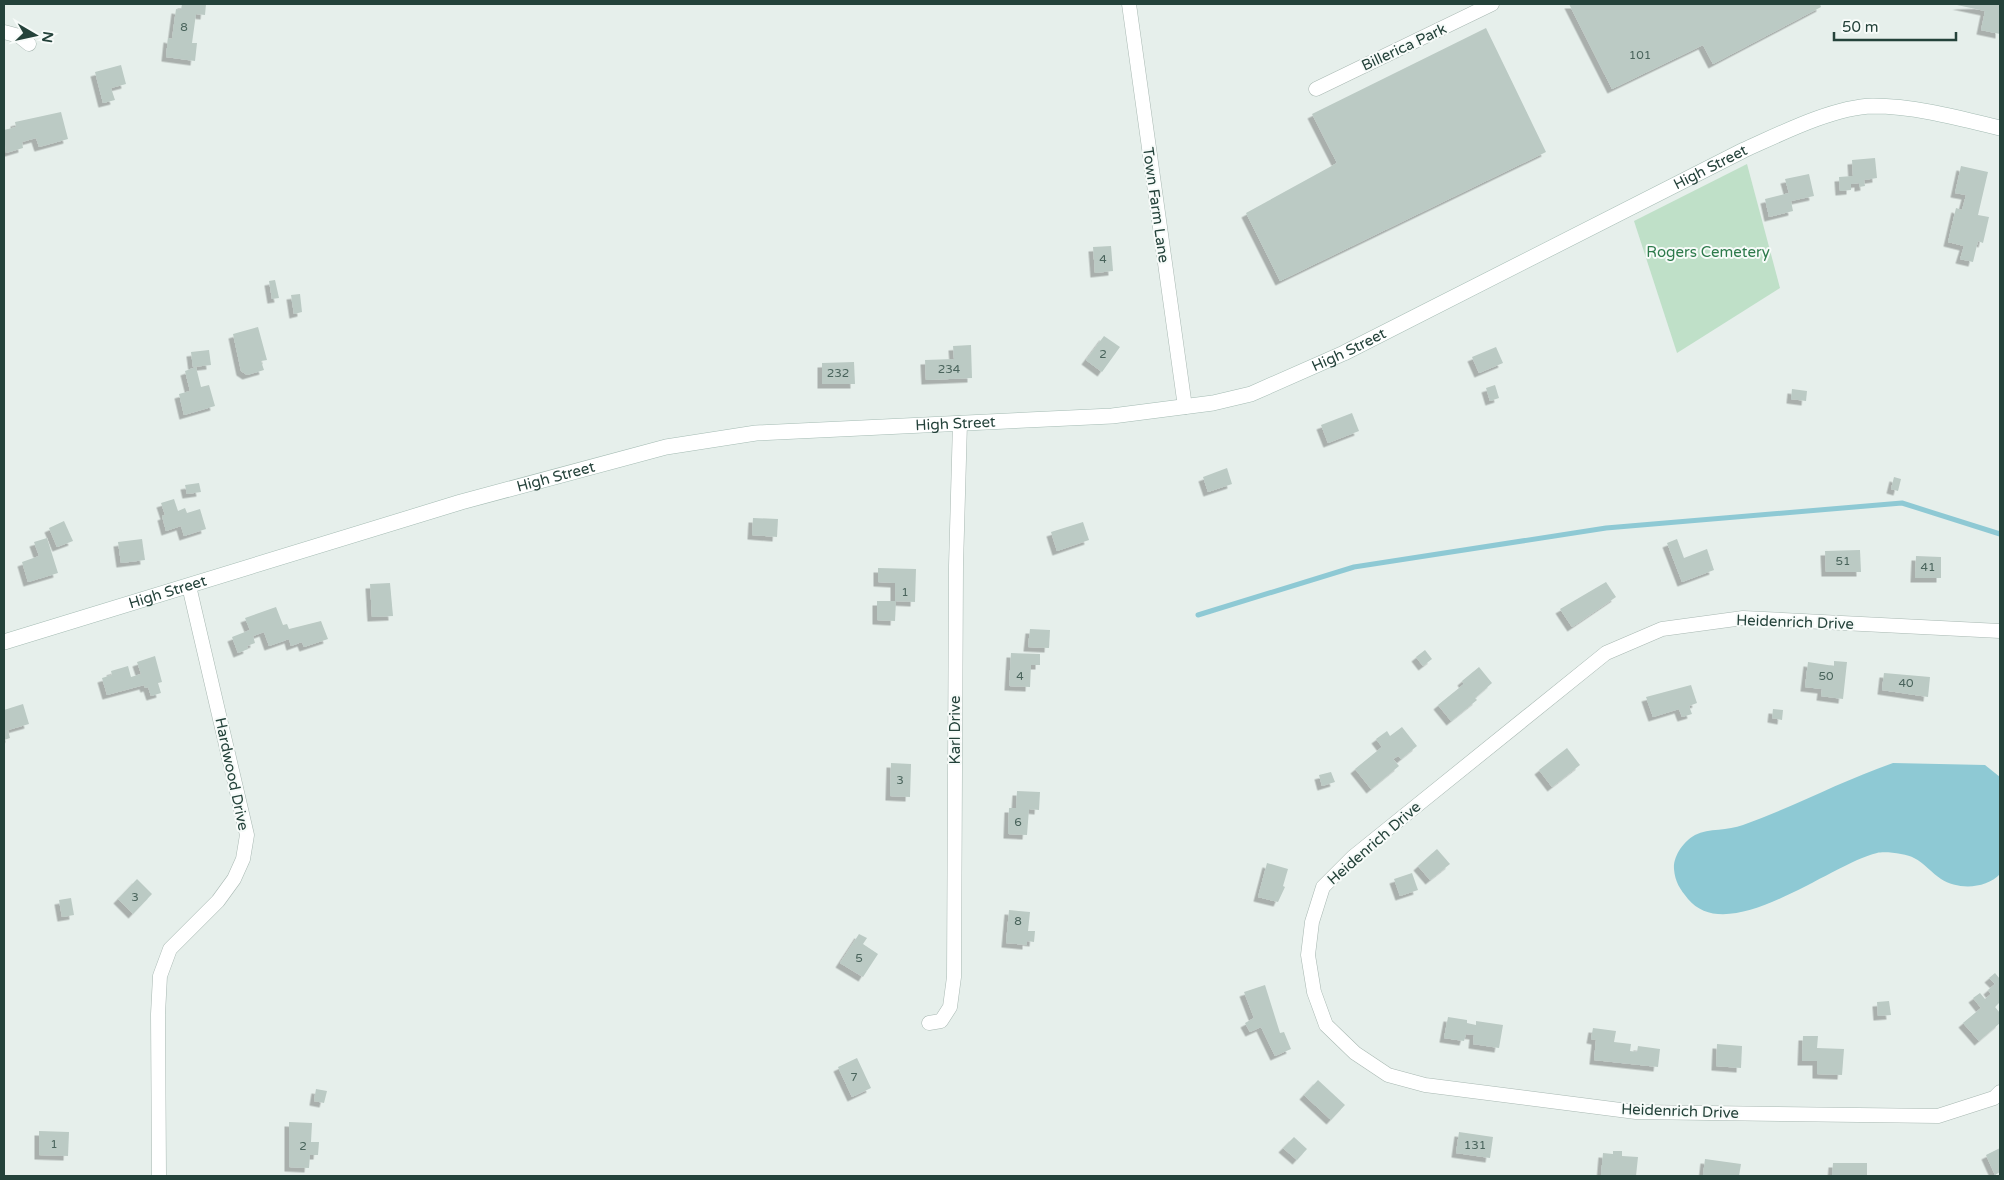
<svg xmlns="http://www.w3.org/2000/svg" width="2004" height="1180" font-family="'Varela Round',sans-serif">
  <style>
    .green { fill: #bfe0c8 }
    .water { fill: #8ec9d4 }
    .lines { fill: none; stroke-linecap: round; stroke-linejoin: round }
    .stream { stroke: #8ec9d4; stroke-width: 5 }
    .building { fill: #bbcac4; filter: url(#shadow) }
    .minor-casing { stroke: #a8b8b2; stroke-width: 15 }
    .secondary-casing { stroke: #a4bbb3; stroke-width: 16 }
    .minor { stroke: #fff; stroke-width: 14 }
    .secondary { stroke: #fff; stroke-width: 15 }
    .labels { text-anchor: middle; stroke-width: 4; stroke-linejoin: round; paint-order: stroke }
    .number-label { font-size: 12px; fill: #4a645c }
    .street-label { font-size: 15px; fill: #24423a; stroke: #f7fbf9 }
    .park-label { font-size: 15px; fill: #2d7a4b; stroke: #f7fbf9 }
  </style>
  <defs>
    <filter id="shadow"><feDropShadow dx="-4.5" dy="4.5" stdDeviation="0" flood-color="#0004"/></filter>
  </defs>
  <rect width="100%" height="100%" fill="#e6efeb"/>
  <!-- green -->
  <polygon class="green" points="1747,164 1780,288 1677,353 1634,221"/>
  <!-- water -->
  <path class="water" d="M1893 763 1985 765 2000 777V874C1986 889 1958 890 1941 879 1932 873 1924 863 1914 858 1907 854 1886 851 1877 853 1830 864 1729 948 1688 899 1680 889 1675 882 1674 869 1673 856 1684 841 1695 835 1709 828 1728 831 1743 825 1794 807 1841 781 1893 763Z"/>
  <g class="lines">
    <!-- stream -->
    <polyline class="stream" points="1198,615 1354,567 1606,528 1902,503 2000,534"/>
  </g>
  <!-- building -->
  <g class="building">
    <polygon points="182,4 206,4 205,15 196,14 192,43 197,43 195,61 166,57 168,38 172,39 176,9 181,10"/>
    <polygon points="1569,4 1820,4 1821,7 1713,64 1703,45 1612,89"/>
    <polygon points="2000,4 2000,34 1981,30 1985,11 1957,5"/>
    <polygon points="1486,28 1546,152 1280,281 1246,213 1337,163 1312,114"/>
    <polygon points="121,65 126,84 111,88 115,100 103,103 95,72"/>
    <polygon points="61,112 68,139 39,147 36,138 22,142 23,148 6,153 4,130 16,127 15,122"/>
    <polygon points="1875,158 1877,178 1864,180 1865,186 1859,187 1859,183 1851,184 1851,190 1840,191 1839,177 1853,176 1852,160"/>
    <polygon points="1961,166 1988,172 1978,215 1989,217 1983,243 1978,241 1973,262 1960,259 1964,246 1948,242 1956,208 1962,210 1966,195 1955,193"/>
    <polygon points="1809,174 1814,196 1791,201 1793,211 1769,217 1765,199 1789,193 1785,179"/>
    <polygon points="1111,246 1113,271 1095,273 1093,247"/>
    <polygon points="275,280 279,298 272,299 269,281"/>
    <polygon points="300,294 302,312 294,314 291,295"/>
    <polygon points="258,327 267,360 261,361 264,370 247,375 241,371 233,334"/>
    <polygon points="1104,336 1120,347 1102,372 1086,360"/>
    <polygon points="971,345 972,378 926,380 925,360 954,359 953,346"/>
    <polygon points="1496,347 1503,363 1479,373 1472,357"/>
    <polygon points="209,350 211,365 193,367 191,352"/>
    <polygon points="854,362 855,384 822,384 822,363"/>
    <polygon points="196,367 201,387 209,385 215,406 184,415 179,394 190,391 185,371"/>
    <polygon points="1495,385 1499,398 1490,401 1486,388"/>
    <polygon points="1792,389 1807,391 1806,401 1791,399"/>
    <polygon points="1352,413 1359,431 1328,443 1321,425"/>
    <polygon points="1227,468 1232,484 1208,492 1203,477"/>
    <polygon points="1894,477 1901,479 1898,491 1891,489"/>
    <polygon points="199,483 201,492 187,494 185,485"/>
    <polygon points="174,499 178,511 185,508 187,513 200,509 206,529 184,536 181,526 166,531 162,516 165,515 161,503"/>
    <polygon points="753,518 778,519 777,537 752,535"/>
    <polygon points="64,521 73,541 57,547 49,528"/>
    <polygon points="1083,522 1089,540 1057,551 1051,532"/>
    <polygon points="47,538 58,573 28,582 22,562 39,556 34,542"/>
    <polygon points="142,539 145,560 121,563 118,542"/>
    <polygon points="1677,539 1684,558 1707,549 1714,570 1682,582 1667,543"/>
    <polygon points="1860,550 1861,572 1826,572 1825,551"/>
    <polygon points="1916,556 1941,557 1941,578 1915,578"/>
    <polygon points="878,568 916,569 915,602 895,601 895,583 878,582"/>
    <polygon points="1606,582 1616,597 1572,627 1560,609"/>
    <polygon points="390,583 393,616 372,617 370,584"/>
    <polygon points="877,601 896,601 895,621 877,620"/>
    <polygon points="276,607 283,625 287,624 289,629 321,621 328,639 304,647 302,642 291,646 289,639 269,646 264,632 253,636 255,643 247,646 248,649 238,653 232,637 250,630 245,618"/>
    <polygon points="1030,629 1050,630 1049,648 1028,647"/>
    <polygon points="1425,650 1432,659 1423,666 1416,657"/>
    <polygon points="1011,653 1040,654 1040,665 1031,665 1030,687 1009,686"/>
    <polygon points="155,656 162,682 158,683 161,693 151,696 148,687 145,688 144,685 107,695 102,678 112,675 111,671 128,666 131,677 141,674 137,662"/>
    <polygon points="1834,661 1847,662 1843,699 1821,696 1822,689 1805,687 1808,662 1834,666"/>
    <polygon points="1479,667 1492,683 1475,698 1477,700 1451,721 1438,705 1464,684 1462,681"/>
    <polygon points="1884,673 1930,677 1928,697 1882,690"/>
    <polygon points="1691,685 1697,703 1689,706 1692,714 1682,717 1679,709 1653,717 1646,697"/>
    <polygon points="23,704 29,724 8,730 10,738 4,740 4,710"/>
    <polygon points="1773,709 1783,710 1782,720 1772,718"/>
    <polygon points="1402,727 1417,746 1401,759 1398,756 1393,759 1399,766 1371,789 1355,769 1382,747 1376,739 1387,731 1390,736"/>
    <polygon points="1567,748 1580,765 1552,787 1539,770"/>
    <polygon points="891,763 911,764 910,797 890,796"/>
    <polygon points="1331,772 1335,782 1322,786 1319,775"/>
    <polygon points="1017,791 1040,792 1039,810 1029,809 1027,835 1008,834 1009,808 1016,808"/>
    <polygon points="1437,849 1450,864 1430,880 1418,866"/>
    <polygon points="1267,863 1288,869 1283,886 1285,887 1278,902 1258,897"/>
    <polygon points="1412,873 1418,890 1400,896 1394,879"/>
    <polygon points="137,879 152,894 133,914 118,899"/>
    <polygon points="71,898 74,915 62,917 59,900"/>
    <polygon points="1009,910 1030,912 1028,931 1035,931 1034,942 1027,941 1027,945 1006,943"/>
    <polygon points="859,934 867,938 863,944 878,954 863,977 840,963"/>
    <polygon points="1995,973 2000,979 2000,1002 1995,1007 2000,1013 2000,1023 1979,1041 1963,1023 1981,1008 1973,998 1980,993 1985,999 1991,994 1988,990 1995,984 1989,978"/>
    <polygon points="1265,985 1280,1033 1284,1032 1291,1049 1275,1056 1261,1027 1250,1032 1245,1023 1254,1018 1244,992"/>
    <polygon points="1889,1001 1891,1015 1878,1016 1877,1002"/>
    <polygon points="1448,1017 1467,1020 1467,1023 1476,1025 1476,1021 1503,1025 1499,1048 1473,1044 1474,1035 1466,1034 1464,1041 1444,1038"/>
    <polygon points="1593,1028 1616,1031 1614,1042 1631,1044 1630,1051 1637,1052 1638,1046 1660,1049 1658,1067 1594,1060 1596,1040 1591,1039"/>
    <polygon points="1803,1036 1818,1036 1817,1048 1844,1049 1842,1075 1817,1074 1817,1061 1802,1061"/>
    <polygon points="1717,1044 1742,1046 1741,1068 1716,1066"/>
    <polygon points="857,1058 871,1088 852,1097 838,1067"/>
    <polygon points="1318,1080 1345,1105 1331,1120 1304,1095"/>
    <polygon points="316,1089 327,1091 324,1103 314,1101"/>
    <polygon points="289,1122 312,1123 311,1142 319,1142 318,1155 310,1155 309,1168 289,1167"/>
    <polygon points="39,1131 69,1132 68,1156 39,1155"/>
    <polygon points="1459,1132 1493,1137 1490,1158 1456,1153"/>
    <polygon points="1294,1137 1307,1149 1297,1160 1283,1148"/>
    <polygon points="2000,1148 2000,1172 1995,1175 1986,1155"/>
    <polygon points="1613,1151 1622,1151 1622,1156 1638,1157 1636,1176 1601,1176 1603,1153 1613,1154"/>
    <polygon points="1705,1159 1741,1164 1739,1176 1703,1176"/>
    <polygon points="1833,1163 1867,1163 1867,1176 1832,1176"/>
  </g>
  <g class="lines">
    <defs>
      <g id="minor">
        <polyline points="1129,4 1185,407"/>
        <polyline points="4,32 19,36 29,44"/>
        <polyline points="1316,89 1492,4"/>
        <polyline points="2000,631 1743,618 1662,629 1606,653 1353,857 1323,887 1312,922 1308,955 1314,992 1326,1025 1355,1053 1388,1075 1425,1085 1636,1112 1938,1116 1994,1098 2000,1092"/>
        <polyline points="929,1023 941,1021 950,1007 954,977 956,566 960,423"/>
        <polyline points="159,1176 158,1014 160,976 170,949 218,901 234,879 243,859 247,835 189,586"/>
      </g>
      <g id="secondary">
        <path id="s1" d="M4 642 461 502 666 447 756 433 1112 416 1213 403 1251 394 1344 353 1744 150C1780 134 1833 107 1873 106 1915 106 1959 118 2000 128"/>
      </g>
    </defs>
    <!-- minor casing -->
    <use href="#minor" class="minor-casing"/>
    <!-- secondary casing -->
    <use href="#secondary" class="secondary-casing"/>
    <!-- minor -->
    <use href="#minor" class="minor"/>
    <!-- secondary -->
    <use href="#secondary" class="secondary"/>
  </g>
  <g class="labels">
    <!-- number labels -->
    <g class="number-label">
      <text x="184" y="31">8</text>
      <text x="1640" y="59">101</text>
      <text x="1103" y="263">4</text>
      <text x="1103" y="358">2</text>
      <text x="949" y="373">234</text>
      <text x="838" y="377">232</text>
      <text x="1843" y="565">51</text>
      <text x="1928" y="571">41</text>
      <text x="905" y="596">1</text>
      <text x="1020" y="680">4</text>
      <text x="1826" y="680">50</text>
      <text x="1906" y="687">40</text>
      <text x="900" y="784">3</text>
      <text x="1018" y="826">6</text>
      <text x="135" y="901">3</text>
      <text x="1018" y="925">8</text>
      <text x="859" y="962">5</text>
      <text x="854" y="1081">7</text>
      <text x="54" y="1148">1</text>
      <text x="1475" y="1149">131</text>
      <text x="303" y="1150">2</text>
    </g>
    <!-- street labels -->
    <g class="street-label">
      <text transform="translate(1404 47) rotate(-25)" y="5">Billerica Park</text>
      <text dy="5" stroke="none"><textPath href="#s1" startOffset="1791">High Street</textPath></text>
      <text transform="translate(1156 205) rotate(82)" y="5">Town Farm Lane</text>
      <text dy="5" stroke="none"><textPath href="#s1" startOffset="1386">High Street</textPath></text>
      <text dy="5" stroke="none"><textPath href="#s1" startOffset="981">High Street</textPath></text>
      <text dy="5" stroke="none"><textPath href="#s1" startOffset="576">High Street</textPath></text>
      <text dy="5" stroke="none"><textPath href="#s1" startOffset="171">High Street</textPath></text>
      <text transform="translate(1795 622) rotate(2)" y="5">Heidenrich Drive</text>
      <text transform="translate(955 730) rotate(-90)" y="5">Karl Drive</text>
      <text transform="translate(232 774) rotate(78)" y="5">Hardwood Drive</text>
      <text transform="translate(1374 843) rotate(-41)" y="5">Heidenrich Drive</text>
      <text transform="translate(1680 1111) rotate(2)" y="5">Heidenrich Drive</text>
    </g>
    <!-- park labels -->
    <g class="park-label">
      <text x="1708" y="257">Rogers Cemetery</text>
    </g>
  </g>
  <!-- border -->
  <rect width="2004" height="1180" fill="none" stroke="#24423a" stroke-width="10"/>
  <!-- north arrow -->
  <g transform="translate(35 35) rotate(99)" stroke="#f7fbf9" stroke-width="4" paint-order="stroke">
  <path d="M0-4L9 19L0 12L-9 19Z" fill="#24423a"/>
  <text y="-8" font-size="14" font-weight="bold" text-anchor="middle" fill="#24423a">N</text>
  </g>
  <!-- scale -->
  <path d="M1834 32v8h122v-8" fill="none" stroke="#24423a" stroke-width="2.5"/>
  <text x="1842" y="32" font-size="15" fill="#24423a" stroke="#f7fbf9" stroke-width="4" paint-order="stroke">50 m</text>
</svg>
